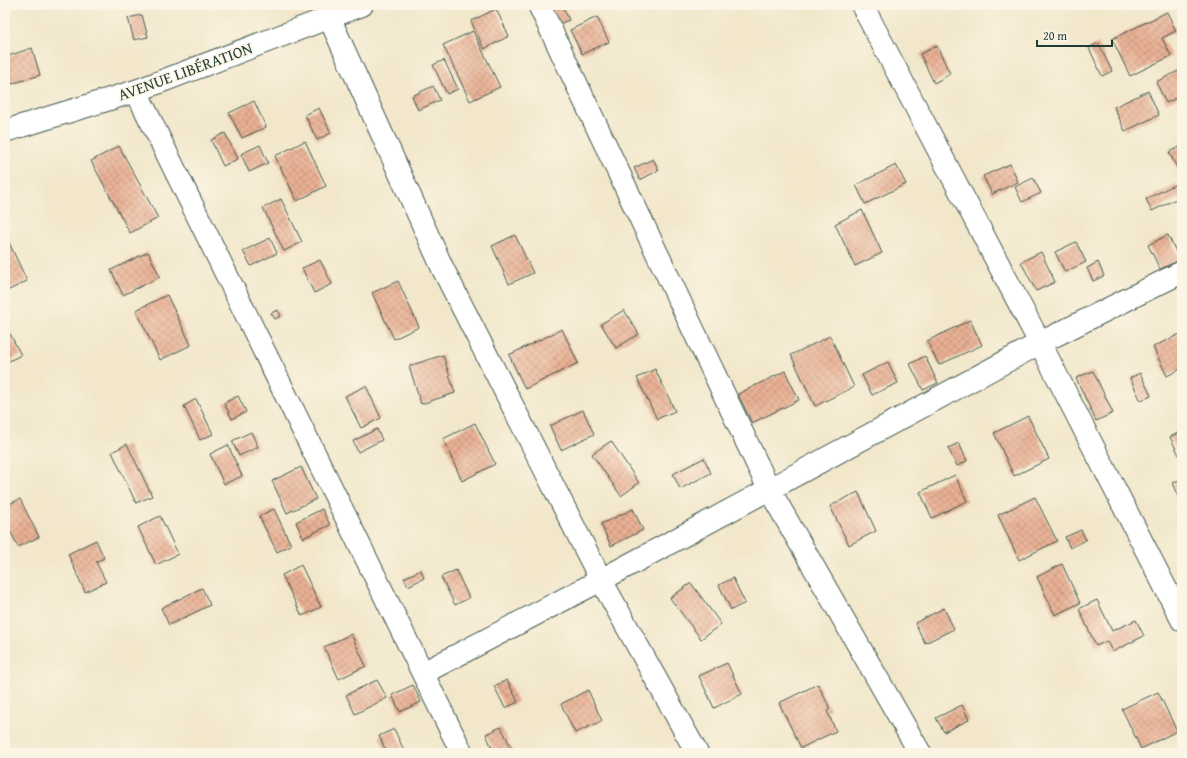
<svg xmlns="http://www.w3.org/2000/svg" width="1187" height="758" font-family="'Gentium Book Plus',serif">
  <style>
    .building { fill: url(#building-cross-hatch) }
    .lines { fill: none; stroke-linecap: round; stroke-linejoin: round }
    .minor-casing { stroke: #3f564b; stroke-width: 24 }
    .minor { stroke: #fff; stroke-width: 22 }
    .labels { text-anchor: middle; stroke-width: 3; stroke-linejoin: round; paint-order: stroke }
    .street-label { font-size: 16px; fill: #1f3d34; stroke: #fcf5e5 }
  </style>
  <defs>
    <pattern id="building-cross-hatch" width="8" height="8" patternUnits="userSpaceOnUse"><rect width="8" height="8" fill="#eab194"/><path d="M0 0l8 8M0 8l8-8" fill="none" stroke="#bd917a"/></pattern>
  </defs>
  <rect width="100%" height="100%" fill="#fcf5e5"/>
  <filter id="ink" filterUnits="userSpaceOnUse"><feTurbulence type="fractalNoise" baseFrequency=".025" numOctaves="2"/><feDisplacementMap in="SourceGraphic" scale="8" xChannelSelector="R" yChannelSelector="G"/><feConvolveMatrix kernelMatrix="1 2 1 2 8 2 1 2 1" color-interpolation-filters="sRGB"/></filter>
  <filter id="wash" filterUnits="userSpaceOnUse"><feTurbulence type="fractalNoise" baseFrequency=".012" numOctaves="4" result="noise"/><feDisplacementMap in="SourceGraphic" scale="16" xChannelSelector="R" yChannelSelector="G"/><feGaussianBlur stdDeviation="0.9" result="paint"/><feColorMatrix in="noise" values="0 0 0 0 0 0 0 0 0 0 0 0 0 0 0 0 0 1.4 0 .05"/><feComposite in="paint" operator="in"/></filter>
  <g filter="url(#wash)">
    <rect width="100%" height="100%" fill="#f2e7cb"/>
    <g id="blocks">
      <!-- building -->
      <g class="building">
        <polygon points="562,5 569,20 559,24 552,9"/>
        <polygon points="643,5 657,5 646,11"/>
        <polygon points="496,9 509,36 484,49 471,21"/>
        <polygon points="1167,12 1176,31 1162,38 1171,56 1130,76 1112,39"/>
        <polygon points="142,15 148,37 134,40 128,18"/>
        <polygon points="597,17 609,42 582,54 570,30"/>
        <polygon points="473,31 500,87 470,101 443,45"/>
        <polygon points="1098,43 1112,71 1102,76 1089,48"/>
        <polygon points="937,46 950,74 934,83 920,54"/>
        <polygon points="32,48 40,75 5,86 5,57"/>
        <polygon points="444,60 458,89 447,94 433,65"/>
        <polygon points="1182,69 1182,95 1166,103 1156,82"/>
        <polygon points="433,86 440,100 418,110 412,96"/>
        <polygon points="1148,91 1159,115 1125,131 1114,107"/>
        <polygon points="254,101 266,127 242,138 229,113"/>
        <polygon points="319,108 331,133 317,140 305,115"/>
        <polygon points="225,133 238,159 223,166 211,140"/>
        <polygon points="305,141 326,186 297,201 275,156"/>
        <polygon points="260,145 268,163 249,172 241,154"/>
        <polygon points="119,146 158,218 130,233 91,161"/>
        <polygon points="1182,146 1182,178 1169,152"/>
        <polygon points="653,159 659,170 640,180 634,168"/>
        <polygon points="1010,164 1018,182 992,194 983,176"/>
        <polygon points="896,165 906,184 865,204 856,185"/>
        <polygon points="1033,178 1041,193 1022,202 1015,187"/>
        <polygon points="1176,184 1182,196 1152,211 1146,199"/>
        <polygon points="281,199 302,242 284,251 263,208"/>
        <polygon points="862,210 882,253 855,266 835,224"/>
        <polygon points="5,234 27,281 5,292"/>
        <polygon points="515,235 533,273 509,284 492,246"/>
        <polygon points="1168,235 1180,260 1160,269 1148,245"/>
        <polygon points="270,238 277,253 251,266 243,251"/>
        <polygon points="1076,242 1086,262 1065,272 1055,252"/>
        <polygon points="148,252 160,277 123,295 111,270"/>
        <polygon points="1041,252 1055,282 1036,291 1021,262"/>
        <polygon points="320,260 332,284 314,293 302,268"/>
        <polygon points="1098,262 1104,276 1093,281 1087,268"/>
        <polygon points="398,281 419,327 394,339 372,293"/>
        <polygon points="167,295 191,345 160,360 136,310"/>
        <polygon points="278,310 281,316 275,319 271,313"/>
        <polygon points="624,310 639,334 616,348 601,324"/>
        <polygon points="970,320 982,345 939,365 927,341"/>
        <polygon points="562,329 578,363 525,389 509,355"/>
        <polygon points="1182,333 1182,368 1167,376 1153,347"/>
        <polygon points="10,334 21,355 5,363 5,336"/>
        <polygon points="830,336 854,387 815,406 791,355"/>
        <polygon points="443,355 455,393 421,404 409,366"/>
        <polygon points="925,356 938,383 923,390 910,364"/>
        <polygon points="888,362 898,383 872,395 862,375"/>
        <polygon points="655,369 675,411 657,419 637,378"/>
        <polygon points="785,371 799,400 752,423 738,394"/>
        <polygon points="1093,371 1113,413 1096,421 1076,378"/>
        <polygon points="1140,373 1151,396 1141,401 1130,378"/>
        <polygon points="366,386 381,418 361,428 345,396"/>
        <polygon points="238,396 246,412 232,419 224,403"/>
        <polygon points="196,399 213,434 200,440 184,406"/>
        <polygon points="583,410 594,434 561,450 550,426"/>
        <polygon points="1028,416 1049,459 1014,476 994,433"/>
        <polygon points="475,423 495,464 462,481 443,439"/>
        <polygon points="377,429 382,440 358,452 353,441"/>
        <polygon points="1182,431 1182,461 1170,437"/>
        <polygon points="251,432 258,447 239,456 232,441"/>
        <polygon points="611,441 639,483 621,496 592,454"/>
        <polygon points="959,443 967,461 957,466 948,448"/>
        <polygon points="127,444 152,496 136,503 112,452"/>
        <polygon points="228,445 242,476 224,484 210,454"/>
        <polygon points="704,458 711,473 680,489 673,474"/>
        <polygon points="301,467 316,499 287,513 272,481"/>
        <polygon points="955,475 967,501 932,518 920,492"/>
        <polygon points="1181,479 1182,482 1182,498 1180,499 1173,483"/>
        <polygon points="858,492 876,531 849,545 830,506"/>
        <polygon points="1035,497 1057,541 1019,560 998,515"/>
        <polygon points="20,499 39,537 18,547 5,520 5,506"/>
        <polygon points="274,509 291,545 277,552 259,516"/>
        <polygon points="322,509 330,525 303,538 296,522"/>
        <polygon points="633,509 643,530 611,546 601,524"/>
        <polygon points="160,516 178,554 156,565 138,527"/>
        <polygon points="1081,530 1086,540 1070,548 1065,537"/>
        <polygon points="96,540 104,558 96,562 106,582 85,592 68,554"/>
        <polygon points="1062,564 1080,603 1055,615 1037,577"/>
        <polygon points="301,565 321,607 302,616 282,575"/>
        <polygon points="421,570 424,578 408,586 404,578"/>
        <polygon points="456,570 469,598 455,605 441,577"/>
        <polygon points="733,578 745,603 731,610 719,585"/>
        <polygon points="691,583 721,624 701,639 670,598"/>
        <polygon points="202,588 210,605 169,625 161,608"/>
        <polygon points="1097,600 1112,631 1136,620 1144,636 1112,652 1107,641 1096,646 1079,609"/>
        <polygon points="944,608 954,629 925,643 915,623"/>
        <polygon points="351,634 366,666 339,679 324,647"/>
        <polygon points="727,663 742,694 714,708 699,676"/>
        <polygon points="377,680 387,698 355,714 346,695"/>
        <polygon points="507,680 518,702 505,708 494,686"/>
        <polygon points="818,684 830,709 827,711 836,731 801,748 779,703"/>
        <polygon points="413,685 421,702 400,712 392,695"/>
        <polygon points="588,690 602,721 575,733 561,704"/>
        <polygon points="1158,692 1177,731 1141,749 1122,709"/>
        <polygon points="962,705 969,720 944,732 936,718"/>
        <polygon points="501,727 514,753 494,753 486,734"/>
        <polygon points="394,729 404,750 406,753 387,753 379,736"/>
      </g>
    </g>
  </g>
  <g filter="url(#ink)">
    <use href="#blocks" fill-opacity="0" stroke="#3f564b" stroke-width="1"/>
    <g class="lines">
      <defs>
        <g id="minor">
          <polyline points="539,5 769,489 920,753"/>
          <polyline points="862,5 1040,343 1182,620"/>
          <polyline points="329,17 443,269 601,580 697,753"/>
          <polyline points="136,91 462,753"/>
          <polyline points="5,131 136,91 362,5"/>
          <polyline points="423,673 601,580 1040,343 1182,272"/>
        </g>
      </defs>
      <!-- minor casing -->
      <use href="#minor" class="minor-casing"/>
      <!-- minor -->
      <use href="#minor" class="minor"/>
    </g>
  </g>
  <g class="labels">
    <!-- street labels -->
    <g class="street-label">
      <text transform="translate(185 71) rotate(-20)" y="6">AVENUE LIBÉRATION</text>
    </g>
  </g>
  <!-- margin -->
  <rect width="1187" height="758" fill="none" stroke="#fcf5e5" stroke-width="20"/>
  <!-- scale -->
  <path d="M1037 40v6h75v-6" fill="none" stroke="#1f3d34" stroke-width="2"/>
  <text x="1043" y="40" font-size="12" fill="#1f3d34" stroke="#fcf5e5" stroke-width="3" paint-order="stroke">20 m</text>
</svg>
